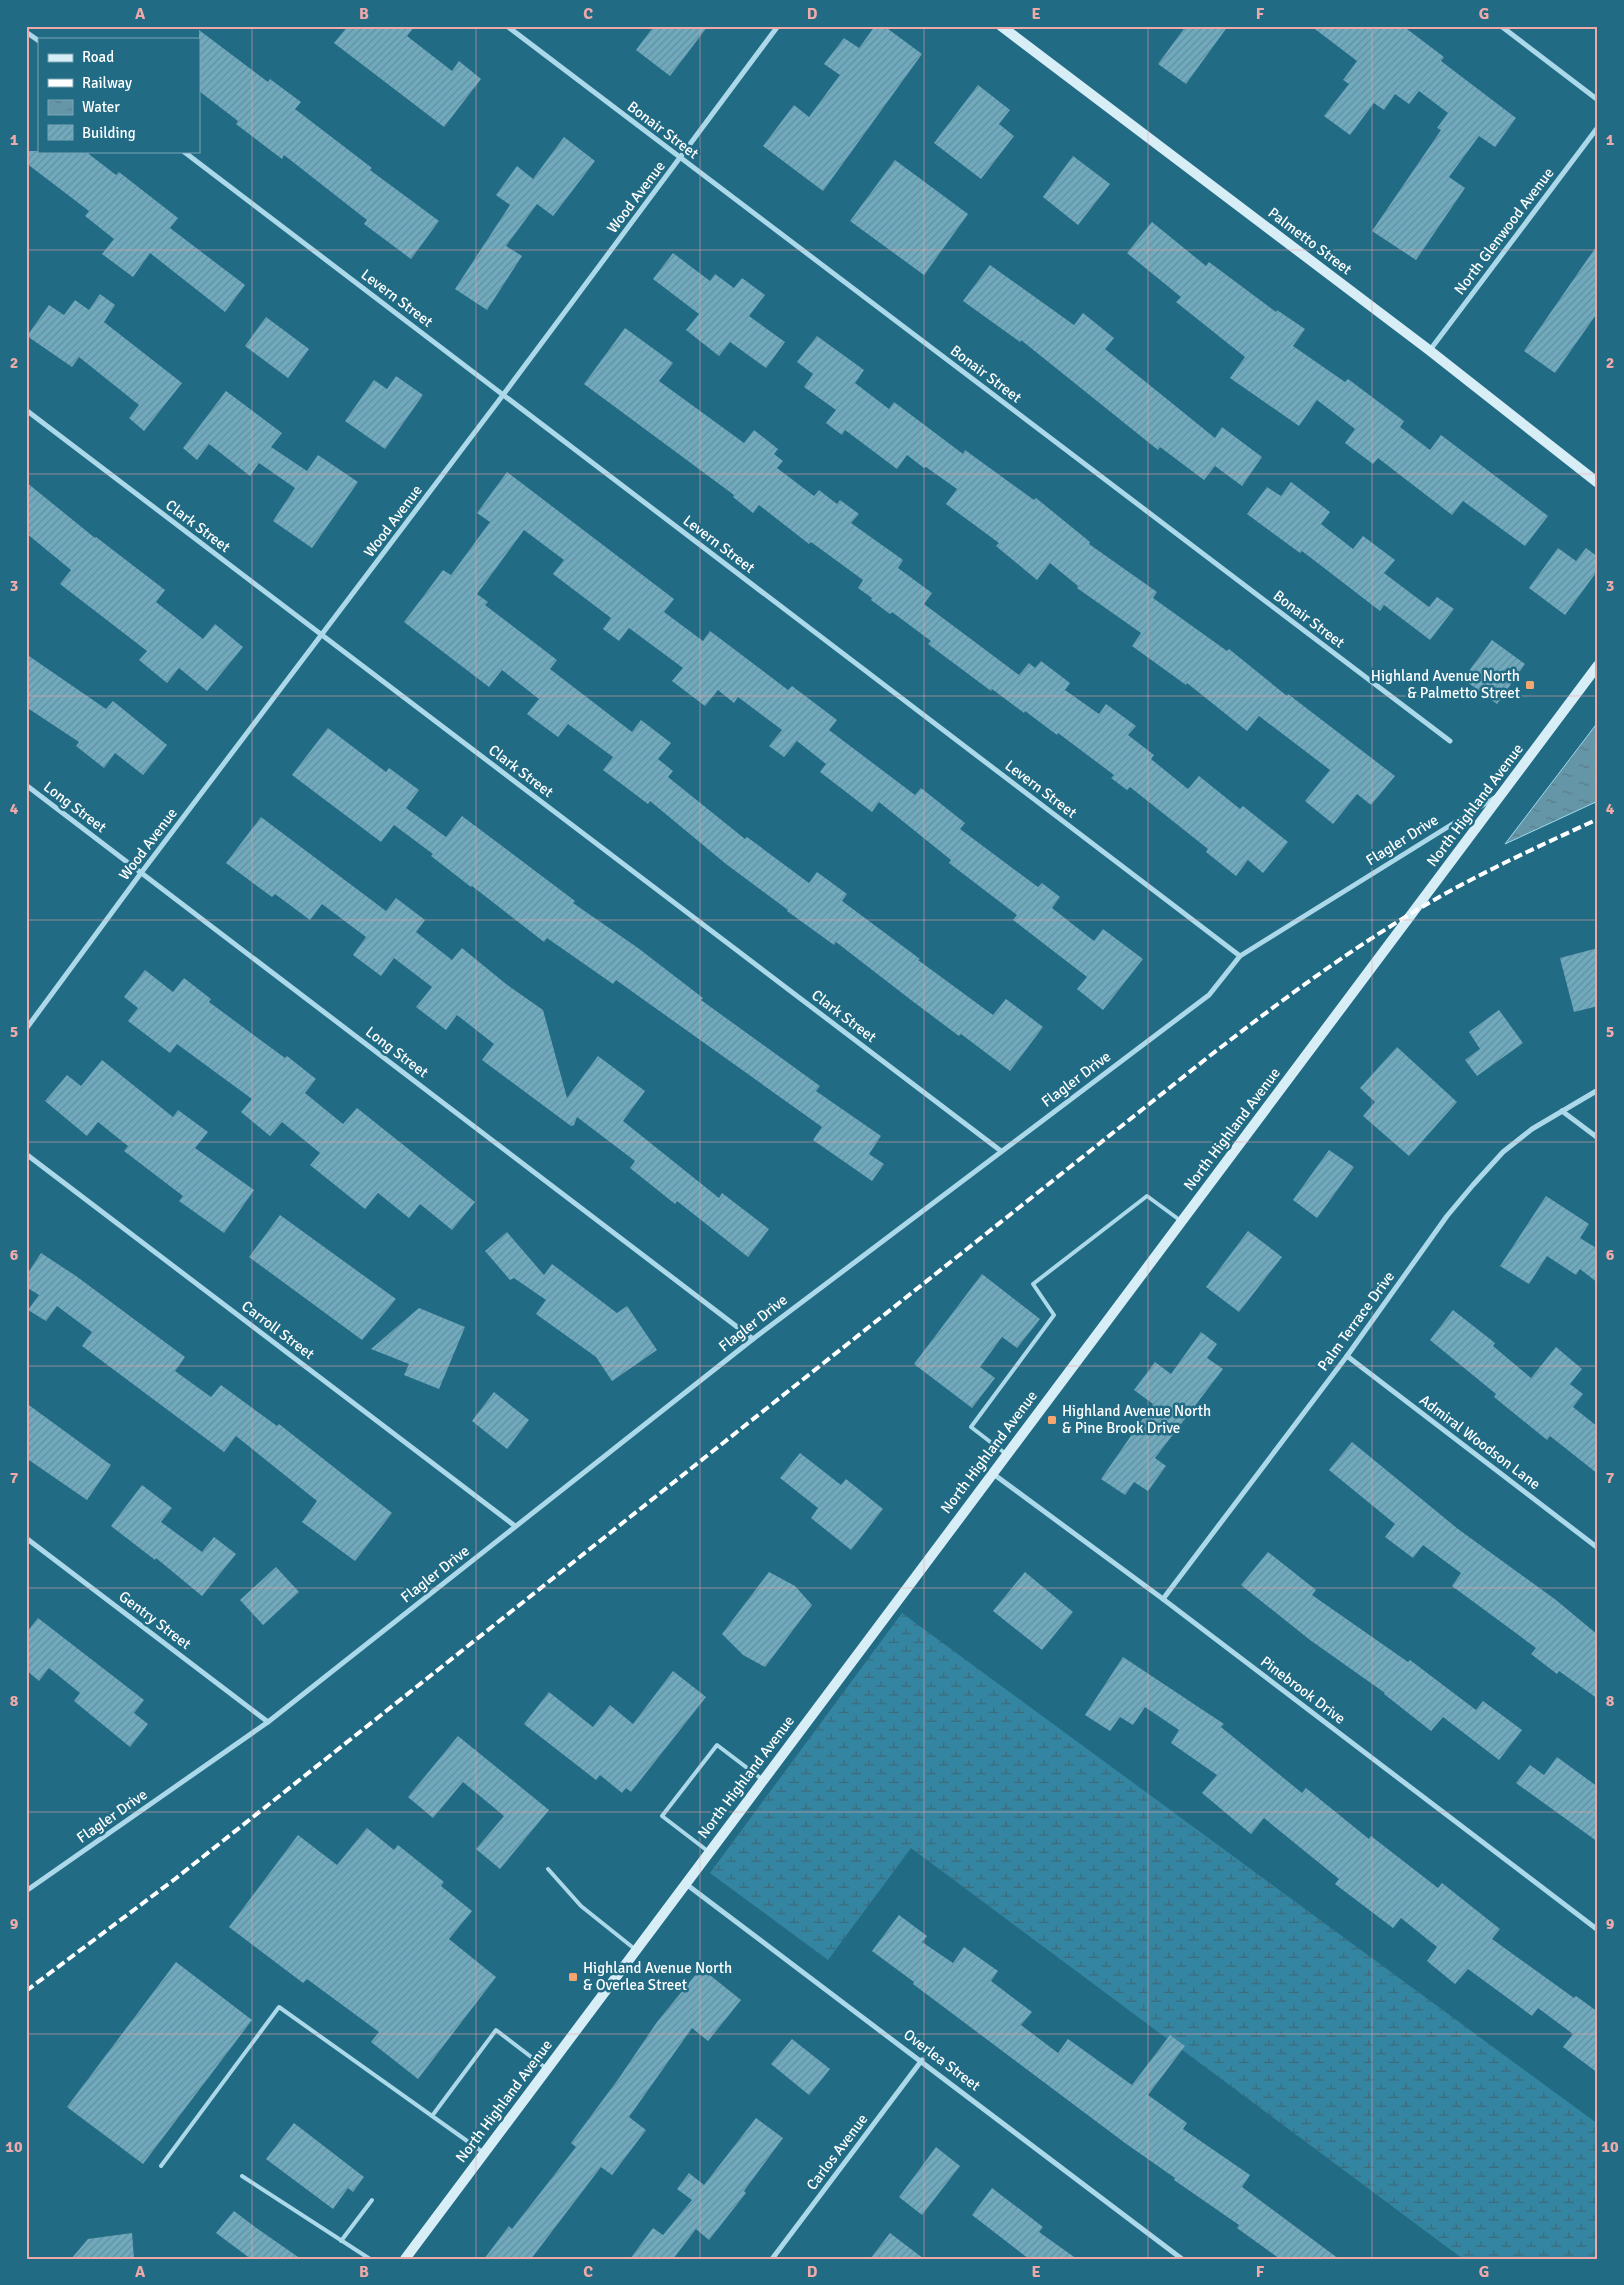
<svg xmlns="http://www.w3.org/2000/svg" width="1624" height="2285" font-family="Signika,sans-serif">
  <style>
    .wetland { fill: url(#wetland-marsh) }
    .water { fill: url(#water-ripples); stroke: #a0d8ea }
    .building { fill: url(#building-hatch) }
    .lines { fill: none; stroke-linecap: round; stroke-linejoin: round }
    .lane { stroke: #acd9e9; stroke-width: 4 }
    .street { stroke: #acd9e9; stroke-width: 5 }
    .secondary { stroke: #d7eef7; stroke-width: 10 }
    .rail { stroke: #fff; stroke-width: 4; stroke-dasharray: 9 4; stroke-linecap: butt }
    .grid { fill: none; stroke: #efa9a9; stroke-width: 1; stroke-opacity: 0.55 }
    .poi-dot { fill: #f4a66e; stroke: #226b85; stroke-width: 2 }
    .labels { text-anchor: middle; stroke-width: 5; stroke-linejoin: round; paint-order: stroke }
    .street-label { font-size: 15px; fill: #fff; stroke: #226b85 }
    .poi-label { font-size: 15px; fill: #fff; stroke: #226b85; text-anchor: start }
    .neatline { fill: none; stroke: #efa9a9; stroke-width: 2 }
    .grid-label { font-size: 16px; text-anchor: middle; font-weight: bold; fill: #efa9a9 }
  </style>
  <defs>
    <pattern id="wetland-marsh" width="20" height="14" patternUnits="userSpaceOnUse" patternTransform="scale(1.25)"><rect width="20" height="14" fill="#3385a1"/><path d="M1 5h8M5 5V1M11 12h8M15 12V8" fill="none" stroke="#3e6b7b"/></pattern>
    <pattern id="water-ripples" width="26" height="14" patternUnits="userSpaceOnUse" patternTransform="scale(1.25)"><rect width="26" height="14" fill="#6496a7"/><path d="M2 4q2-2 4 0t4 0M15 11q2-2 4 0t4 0" fill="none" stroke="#5c7c87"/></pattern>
    <pattern id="building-hatch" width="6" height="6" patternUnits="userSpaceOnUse" patternTransform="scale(1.25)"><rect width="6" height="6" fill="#70aabe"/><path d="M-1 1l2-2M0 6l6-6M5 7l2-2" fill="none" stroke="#658e9c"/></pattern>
  </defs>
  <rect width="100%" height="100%" fill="#226b85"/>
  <!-- wetland -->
  <polygon class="wetland" points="902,1613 1598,2124 1598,2259 1463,2259 911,1848 828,1960 710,1873"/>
  <!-- water -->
  <polygon class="water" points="1598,722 1598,801 1505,844"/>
  <!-- building -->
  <g class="building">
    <polygon points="348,26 415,26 407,36 452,71 459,61 481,79 444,127 334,43"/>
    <polygon points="654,26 708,26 670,76 636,50"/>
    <polygon points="875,26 884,26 922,54 823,191 763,146 794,105 809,117 840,75 824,64 844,38 859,48"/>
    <polygon points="1186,26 1228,26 1186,84 1158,64"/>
    <polygon points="1311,26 1403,26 1444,57 1441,61 1516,118 1495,147 1479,136 1449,177 1465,188 1416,260 1372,231 1441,130 1437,128 1448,113 1419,91 1409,104 1395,94 1384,110 1374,103 1350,135 1324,116 1349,84 1343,80 1357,61"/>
    <polygon points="199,30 268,82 270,79 301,102 295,109 372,168 370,170 439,221 411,259 364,224 367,220 284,155 282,159 236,124 238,121 199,91"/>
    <polygon points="978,85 1010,110 999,124 1014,136 981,179 934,143"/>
    <polygon points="564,137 595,161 553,216 537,204 506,246 522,256 487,310 455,289 510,205 496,195 517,166 533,179"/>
    <polygon points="26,151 85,151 116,175 119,172 178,218 170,228 245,285 225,312 150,253 133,277 102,254 114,239 85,216 89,211 26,163"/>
    <polygon points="1073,156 1110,184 1078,225 1043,197"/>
    <polygon points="895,160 968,214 924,275 850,221"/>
    <polygon points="1152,222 1206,266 1209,262 1276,312 1277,310 1305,329 1293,346 1345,382 1348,379 1404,421 1400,427 1430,450 1441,435 1548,516 1525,546 1463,501 1452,515 1378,458 1373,464 1345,443 1355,429 1317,400 1299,426 1230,378 1245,357 1176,302 1181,297 1127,253"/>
    <polygon points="1598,244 1598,312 1555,373 1524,351"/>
    <polygon points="673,253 710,281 715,274 734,288 742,278 765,295 749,316 785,342 766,368 730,342 719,356 686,330 699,314 653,279"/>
    <polygon points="990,265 1074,325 1083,313 1114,338 1105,349 1215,438 1222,427 1262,457 1242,486 1215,466 1204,480 1160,447 1158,450 1021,340 1020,342 963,301"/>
    <polygon points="100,294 115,305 104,322 182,383 144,431 129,418 139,405 79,357 72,367 27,336 49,305 64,315 75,300 89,310"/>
    <polygon points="266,317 309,349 288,378 245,346"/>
    <polygon points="625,328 673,363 659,381 744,443 754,430 778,449 774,454 783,461 777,468 814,496 819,490 837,504 840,500 859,514 851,523 903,560 898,568 932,593 924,604 1019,675 1029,663 1035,668 1041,661 1070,683 1065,690 1099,714 1106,704 1136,726 1128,735 1154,755 1151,759 1188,789 1199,776 1240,809 1243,806 1288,842 1263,873 1248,860 1236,876 1206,852 1208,849 1130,787 1127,790 1111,778 1114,775 1058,733 1057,735 1025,711 1024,713 992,689 991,691 928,644 931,641 892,612 890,614 871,600 872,598 858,588 863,580 811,542 809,544 759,505 753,513 733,497 734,495 584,384"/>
    <polygon points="817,336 864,370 855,383 889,409 894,402 963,454 965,450 1034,500 1036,498 1090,542 1089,544 1157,592 1153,598 1227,651 1229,649 1287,696 1288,694 1395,776 1371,805 1357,794 1333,824 1305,801 1330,770 1259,716 1247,731 1187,683 1186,685 1132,646 1141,633 1077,588 1078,586 1050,563 1037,580 996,546 999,543 946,504 957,489 926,467 924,468 907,455 897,469 845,430 842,435 826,423 836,410 804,387 813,374 797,362"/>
    <polygon points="396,376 423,395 385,449 345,421 374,380 387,389"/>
    <polygon points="226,391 282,433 271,447 307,471 318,455 358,482 312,548 273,521 295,488 259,463 250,476 209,444 197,460 183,448"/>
    <polygon points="507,472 674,599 664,612 703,641 710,631 788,690 792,686 837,720 829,730 915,795 921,788 965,823 960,829 1038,887 1042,883 1060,897 1052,908 1094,941 1103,929 1143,959 1103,1010 1077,989 1087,977 1013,920 1017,915 949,863 951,860 879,802 872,812 820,772 826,764 797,741 784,757 769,746 782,730 738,697 734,703 718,690 705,706 672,681 683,668 629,628 619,641 603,629 611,618 553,574 564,560 524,530 477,594 488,602 485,605 557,660 550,669 632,732 641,720 671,743 658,759 673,771 668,777 745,839 747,837 809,883 817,872 847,894 842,901 920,959 918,960 993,1015 1006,999 1043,1027 1010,1071 961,1034 959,1036 911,1000 836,942 834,945 787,911 788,910 726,864 650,801 648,804 603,770 613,757 568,724 558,737 527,714 539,699 502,670 489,687 404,622 443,570 451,575 490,522 477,513"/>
    <polygon points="26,482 95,538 96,537 165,590 156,602 203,639 215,624 243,647 207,691 179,668 167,683 139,660 147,651 60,584 71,570 26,533"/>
    <polygon points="1291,482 1330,512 1321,524 1353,549 1363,536 1395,560 1384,573 1429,607 1437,597 1454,609 1430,640 1384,605 1380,611 1302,551 1300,553 1247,514 1267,487 1281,496"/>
    <polygon points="1558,548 1576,561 1586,548 1598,557 1598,570 1565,615 1529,588"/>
    <polygon points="1492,640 1525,664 1497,704 1463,679"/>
    <polygon points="26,654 106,709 113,701 167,745 143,775 115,753 104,768 76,746 79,742 26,707"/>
    <polygon points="328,728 386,772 389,768 419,790 406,808 446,837 462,816 575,901 573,903 638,948 703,998 701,1000 820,1086 816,1091 881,1136 869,1154 884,1164 872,1181 813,1140 822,1127 616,980 613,984 547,938 544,942 472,886 471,887 431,856 433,854 394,825 381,842 292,775"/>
    <polygon points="261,817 386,911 396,898 425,920 416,932 452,960 462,948 506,984 543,1010 567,1098 598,1056 645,1091 623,1121 719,1198 722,1193 769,1229 748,1257 677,1201 675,1204 630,1168 635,1161 577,1117 574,1125 571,1126 482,1060 494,1044 457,1015 446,1030 416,1007 432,987 394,958 381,976 353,955 366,937 322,904 310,920 275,894 272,897 226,863"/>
    <polygon points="1598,948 1598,1006 1574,1012 1560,958"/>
    <polygon points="145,970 173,992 184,978 211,999 209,1002 285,1058 287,1056 316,1079 305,1093 343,1124 357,1108 475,1202 452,1230 420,1204 409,1218 378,1193 365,1209 310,1165 320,1153 282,1122 270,1136 241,1112 252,1099 177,1044 170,1053 128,1021 138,1008 124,997"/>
    <polygon points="1499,1010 1523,1043 1477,1076 1465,1060 1480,1049 1469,1032"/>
    <polygon points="1397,1047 1457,1102 1409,1156 1363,1116 1375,1102 1360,1088"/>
    <polygon points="102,1060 173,1117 178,1110 208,1132 195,1148 254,1190 224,1233 179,1201 183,1196 124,1151 128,1146 98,1122 87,1136 45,1101 67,1075 81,1086"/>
    <polygon points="1329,1150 1354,1167 1317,1218 1293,1200"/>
    <polygon points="1546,1196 1589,1224 1580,1238 1598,1249 1598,1283 1580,1269 1576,1275 1547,1256 1529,1284 1500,1266"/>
    <polygon points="280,1215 396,1299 362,1340 249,1257"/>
    <polygon points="1248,1231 1282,1257 1239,1312 1206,1287"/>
    <polygon points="507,1232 544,1275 552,1264 617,1313 627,1306 657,1350 612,1381 596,1357 536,1314 546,1300 514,1278 510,1280 485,1251"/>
    <polygon points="41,1253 76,1276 185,1357 175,1371 211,1397 221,1385 277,1426 279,1424 392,1513 355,1561 302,1522 317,1501 236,1436 224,1452 82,1346 92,1332 57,1306 46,1321 28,1310 39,1295 26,1287 26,1276"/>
    <polygon points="982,1274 1040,1319 1017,1348 1002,1337 980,1367 995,1378 972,1408 914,1364"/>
    <polygon points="419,1308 465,1327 439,1389 404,1375 409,1364 371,1349"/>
    <polygon points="1453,1310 1495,1343 1493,1346 1531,1378 1556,1347 1582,1369 1570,1384 1583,1394 1573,1407 1598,1427 1598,1474 1550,1436 1547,1440 1494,1397 1496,1394 1430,1340"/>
    <polygon points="1201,1332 1217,1344 1207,1358 1223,1369 1155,1458 1166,1466 1148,1491 1134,1482 1125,1495 1101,1479 1153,1404 1134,1390 1155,1362 1171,1374"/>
    <polygon points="494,1392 529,1420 507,1449 472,1421"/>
    <polygon points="26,1403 111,1465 87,1500 26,1458"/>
    <polygon points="1352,1442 1458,1529 1556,1600 1598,1635 1598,1699 1559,1671 1557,1674 1531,1654 1536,1648 1452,1586 1461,1573 1423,1545 1413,1558 1385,1537 1395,1524 1329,1470"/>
    <polygon points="800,1453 841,1485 846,1479 883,1509 851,1550 811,1518 818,1508 780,1478"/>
    <polygon points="142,1485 172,1508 161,1522 202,1552 214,1537 236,1554 202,1596 156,1558 155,1560 111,1526"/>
    <polygon points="1268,1552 1316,1590 1312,1595 1408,1662 1410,1660 1476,1710 1483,1701 1522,1730 1499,1760 1443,1717 1431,1731 1384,1694 1385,1693 1310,1640 1241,1585"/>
    <polygon points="276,1567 299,1592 263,1625 240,1600"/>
    <polygon points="769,1572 795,1586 812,1605 765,1667 743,1655 722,1634"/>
    <polygon points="1025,1572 1073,1612 1042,1650 993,1611"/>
    <polygon points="38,1618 144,1700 134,1713 148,1724 130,1747 74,1701 80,1693 49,1668 39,1681 26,1670 26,1633"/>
    <polygon points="1123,1657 1224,1724 1221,1727 1302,1793 1306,1788 1369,1839 1371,1836 1438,1888 1442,1883 1500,1929 1492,1939 1574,1998 1576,1996 1598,2012 1598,2073 1563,2047 1573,2034 1538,2008 1532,2016 1468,1969 1455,1984 1427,1961 1437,1947 1401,1918 1393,1928 1335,1884 1339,1879 1264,1818 1251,1834 1202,1793 1217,1775 1171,1743 1179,1730 1145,1707 1133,1725 1120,1717 1110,1731 1085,1715"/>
    <polygon points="673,1671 706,1697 631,1792 626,1788 622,1793 600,1775 596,1780 524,1724 549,1692 593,1727 610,1705 633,1724"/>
    <polygon points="458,1736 549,1810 500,1869 476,1849 504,1816 463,1782 433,1818 408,1797"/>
    <polygon points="1557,1757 1598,1787 1598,1842 1516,1783 1530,1765 1544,1775"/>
    <polygon points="367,1828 394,1850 398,1845 444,1882 441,1886 472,1911 449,1939 496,1977 418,2079 371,2042 379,2032 307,1979 303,1983 229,1927 298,1835 337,1865"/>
    <polygon points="899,1915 927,1936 922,1942 953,1963 964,1947 998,1971 991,1981 1032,2012 1021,2025 1058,2053 1068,2039 1132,2085 1170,2035 1185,2046 1148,2095 1187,2123 1183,2129 1250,2175 1242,2187 1339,2259 1280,2259 1237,2228 1239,2225 1174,2180 1175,2178 1125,2143 913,1984 914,1982 872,1951"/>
    <polygon points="176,1962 252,2020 143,2164 67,2107"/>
    <polygon points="701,1968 741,2000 708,2041 692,2028 629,2117 646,2130 612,2175 601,2167 531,2259 484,2259 509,2226 512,2229 576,2147 571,2143 619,2078 657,2022"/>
    <polygon points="792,2039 830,2069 809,2095 771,2064"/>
    <polygon points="756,2118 783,2138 744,2191 746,2193 709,2240 696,2229 673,2259 630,2259 653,2228 663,2235 692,2200 677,2189 689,2173 704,2185"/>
    <polygon points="294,2123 364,2177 353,2192 348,2188 333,2209 266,2159"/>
    <polygon points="936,2147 960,2166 922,2215 899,2197"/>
    <polygon points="992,2188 1043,2227 1039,2232 1077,2259 1029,2259 972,2215"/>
    <polygon points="234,2211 255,2227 301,2259 251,2259 216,2233"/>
    <polygon points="132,2233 134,2259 71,2259 88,2239"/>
    <polygon points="890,2233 924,2259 870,2259"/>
  </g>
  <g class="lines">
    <!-- lane -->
    <g class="lane">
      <polyline points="1006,1454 971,1427 1054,1315 1033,1284 1147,1196 1181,1221"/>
      <polyline points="709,1852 662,1816 717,1745 763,1780"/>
      <polyline points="548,1869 581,1906 636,1950"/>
      <polyline points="432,2116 496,2030 547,2069"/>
      <polyline points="161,2166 279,2007 484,2153"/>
      <polyline points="242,2176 370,2259"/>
      <polyline points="341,2241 372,2200"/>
    </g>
    <!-- street -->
    <g class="street">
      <polyline points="507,26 1450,741"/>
      <polyline points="1501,26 1598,100"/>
      <polyline points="26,32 39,41"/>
      <polyline points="183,151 1240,956"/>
      <polyline points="1430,350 1598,127"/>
      <polyline points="26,410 1001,1151"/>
      <polyline points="26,785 753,1339"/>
      <polyline points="26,1029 141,873 503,395 778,26"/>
      <polyline points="1562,1111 1598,1138"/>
      <polyline points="26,1154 515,1526"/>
      <polyline points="1347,1356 1598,1548"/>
      <polyline points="992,1473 1163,1599 1598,1930"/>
      <polyline points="26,1538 268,1722"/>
      <polyline points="1163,1599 1347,1356 1447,1216 1473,1185 1503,1152 1532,1129 1598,1090"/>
      <polyline points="686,1884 1182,2259"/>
      <polyline points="26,1891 268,1722 753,1339 1209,995 1240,956 1496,797"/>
      <polyline points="772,2259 922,2060"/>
    </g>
    <!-- secondary -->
    <g class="secondary">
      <polyline points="1001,26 1429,350 1598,483"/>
      <polyline points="405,2259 1598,665"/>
    </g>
    <!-- rail -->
    <path class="rail" d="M26 1991 175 1879 1207 1058C1274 1006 1339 957 1412 913 1471 877 1535 848 1598 819"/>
  </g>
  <!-- grid -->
  <path class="grid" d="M252 26V2259M476 26V2259M700 26V2259M924 26V2259M1148 26V2259M1372 26V2259M26 250H1598M26 474H1598M26 696H1598M26 920H1598M26 1142H1598M26 1366H1598M26 1588H1598M26 1812H1598M26 2034H1598"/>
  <!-- markers -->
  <g class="poi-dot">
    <rect x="1525" y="680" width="10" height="10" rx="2.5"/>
    <rect x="1047" y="1415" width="10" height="10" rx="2.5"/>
    <rect x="568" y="1972" width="10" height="10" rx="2.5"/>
  </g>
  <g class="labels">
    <!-- street labels -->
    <g class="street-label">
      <text transform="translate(663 130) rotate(37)" y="5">Bonair Street</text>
      <text transform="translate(636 197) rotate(-53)" y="5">Wood Avenue</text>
      <text transform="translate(1504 231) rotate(-53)" y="5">North Glenwood Avenue</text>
      <text transform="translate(1310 241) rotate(37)" y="5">Palmetto Street</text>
      <text transform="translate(397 298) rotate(37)" y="5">Levern Street</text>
      <text transform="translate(986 374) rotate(37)" y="5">Bonair Street</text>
      <text transform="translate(393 521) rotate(-53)" y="5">Wood Avenue</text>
      <text transform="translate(198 526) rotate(37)" y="5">Clark Street</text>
      <text transform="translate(719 544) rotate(37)" y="5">Levern Street</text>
      <text transform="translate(1309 619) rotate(37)" y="5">Bonair Street</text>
      <text transform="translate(521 771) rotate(37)" y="5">Clark Street</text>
      <text transform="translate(1041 789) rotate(37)" y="5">Levern Street</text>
      <text transform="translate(1475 805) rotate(-53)" y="5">North Highland Avenue</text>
      <text transform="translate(75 807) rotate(37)" y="5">Long Street</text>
      <text transform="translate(1402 840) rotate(-32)" y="5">Flagler Drive</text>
      <text transform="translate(148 844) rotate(-53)" y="5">Wood Avenue</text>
      <text transform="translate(844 1016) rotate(37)" y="5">Clark Street</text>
      <text transform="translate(397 1052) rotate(37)" y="5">Long Street</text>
      <text transform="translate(1076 1079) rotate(-37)" y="5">Flagler Drive</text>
      <text transform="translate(1232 1129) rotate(-53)" y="5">North Highland Avenue</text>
      <text transform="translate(1356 1321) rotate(-54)" y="5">Palm Terrace Drive</text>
      <text transform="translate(753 1323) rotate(-38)" y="5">Flagler Drive</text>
      <text transform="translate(278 1330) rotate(37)" y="5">Carroll Street</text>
      <text transform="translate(1480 1442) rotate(37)" y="5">Admiral Woodson Lane</text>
      <text transform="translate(989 1452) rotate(-53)" y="5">North Highland Avenue</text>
      <text transform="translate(435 1574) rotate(-38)" y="5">Flagler Drive</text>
      <text transform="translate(155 1620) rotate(37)" y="5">Gentry Street</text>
      <text transform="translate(1303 1690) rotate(37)" y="5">Pinebrook Drive</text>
      <text transform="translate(746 1777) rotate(-53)" y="5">North Highland Avenue</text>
      <text transform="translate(112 1816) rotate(-35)" y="5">Flagler Drive</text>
      <text transform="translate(942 2060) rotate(37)" y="5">Overlea Street</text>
      <text transform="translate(504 2101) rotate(-53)" y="5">North Highland Avenue</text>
      <text transform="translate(837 2152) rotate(-53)" y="5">Carlos Avenue</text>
    </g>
    <!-- poi labels -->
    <g class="poi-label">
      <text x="1520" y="681" text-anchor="end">Highland Avenue North<tspan x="1520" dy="17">&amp; Palmetto Street</tspan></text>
      <text x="1062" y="1416">Highland Avenue North<tspan x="1062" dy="17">&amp; Pine Brook Drive</tspan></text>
      <text x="583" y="1973">Highland Avenue North<tspan x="583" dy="17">&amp; Overlea Street</tspan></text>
    </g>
  </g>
  <!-- border -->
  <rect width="1624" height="2285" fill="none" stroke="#226b85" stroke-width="55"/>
  <!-- legend -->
  <rect x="38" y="38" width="162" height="115" fill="#226b85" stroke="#7aa6b6"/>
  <rect x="48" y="54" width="25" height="8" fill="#d7eef7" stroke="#7aa6b6"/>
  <text x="82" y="62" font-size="15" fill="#ffffff">Road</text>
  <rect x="48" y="79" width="25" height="8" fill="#ffffff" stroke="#7aa6b6"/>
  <text x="82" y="88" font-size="15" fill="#ffffff">Railway</text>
  <rect x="48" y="100" width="25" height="15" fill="url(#water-ripples)" stroke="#7aa6b6"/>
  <text x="82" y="112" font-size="15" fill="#ffffff">Water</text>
  <rect x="48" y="125" width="25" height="15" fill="url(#building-hatch)" stroke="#7aa6b6"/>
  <text x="82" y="138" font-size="15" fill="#ffffff">Building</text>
  <rect x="28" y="28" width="1568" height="2230" class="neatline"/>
  <g class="grid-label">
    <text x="140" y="19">A</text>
    <text x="364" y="19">B</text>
    <text x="588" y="19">C</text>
    <text x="812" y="19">D</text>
    <text x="1036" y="19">E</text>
    <text x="1260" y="19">F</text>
    <text x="1484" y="19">G</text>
    <text x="14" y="145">1</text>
    <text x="1610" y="145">1</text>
    <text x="14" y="368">2</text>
    <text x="1610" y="368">2</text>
    <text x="14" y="591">3</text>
    <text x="1610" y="591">3</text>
    <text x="14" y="814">4</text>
    <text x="1610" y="814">4</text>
    <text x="14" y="1037">5</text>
    <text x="1610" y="1037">5</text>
    <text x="14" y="1260">6</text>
    <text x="1610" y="1260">6</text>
    <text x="14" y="1483">7</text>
    <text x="1610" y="1483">7</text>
    <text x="14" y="1706">8</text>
    <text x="1610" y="1706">8</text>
    <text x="14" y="1929">9</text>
    <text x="1610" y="1929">9</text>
    <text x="14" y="2152">10</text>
    <text x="1610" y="2152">10</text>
    <text x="140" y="2277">A</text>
    <text x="364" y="2277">B</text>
    <text x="588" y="2277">C</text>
    <text x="812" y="2277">D</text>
    <text x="1036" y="2277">E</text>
    <text x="1260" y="2277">F</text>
    <text x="1484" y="2277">G</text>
  </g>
</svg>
